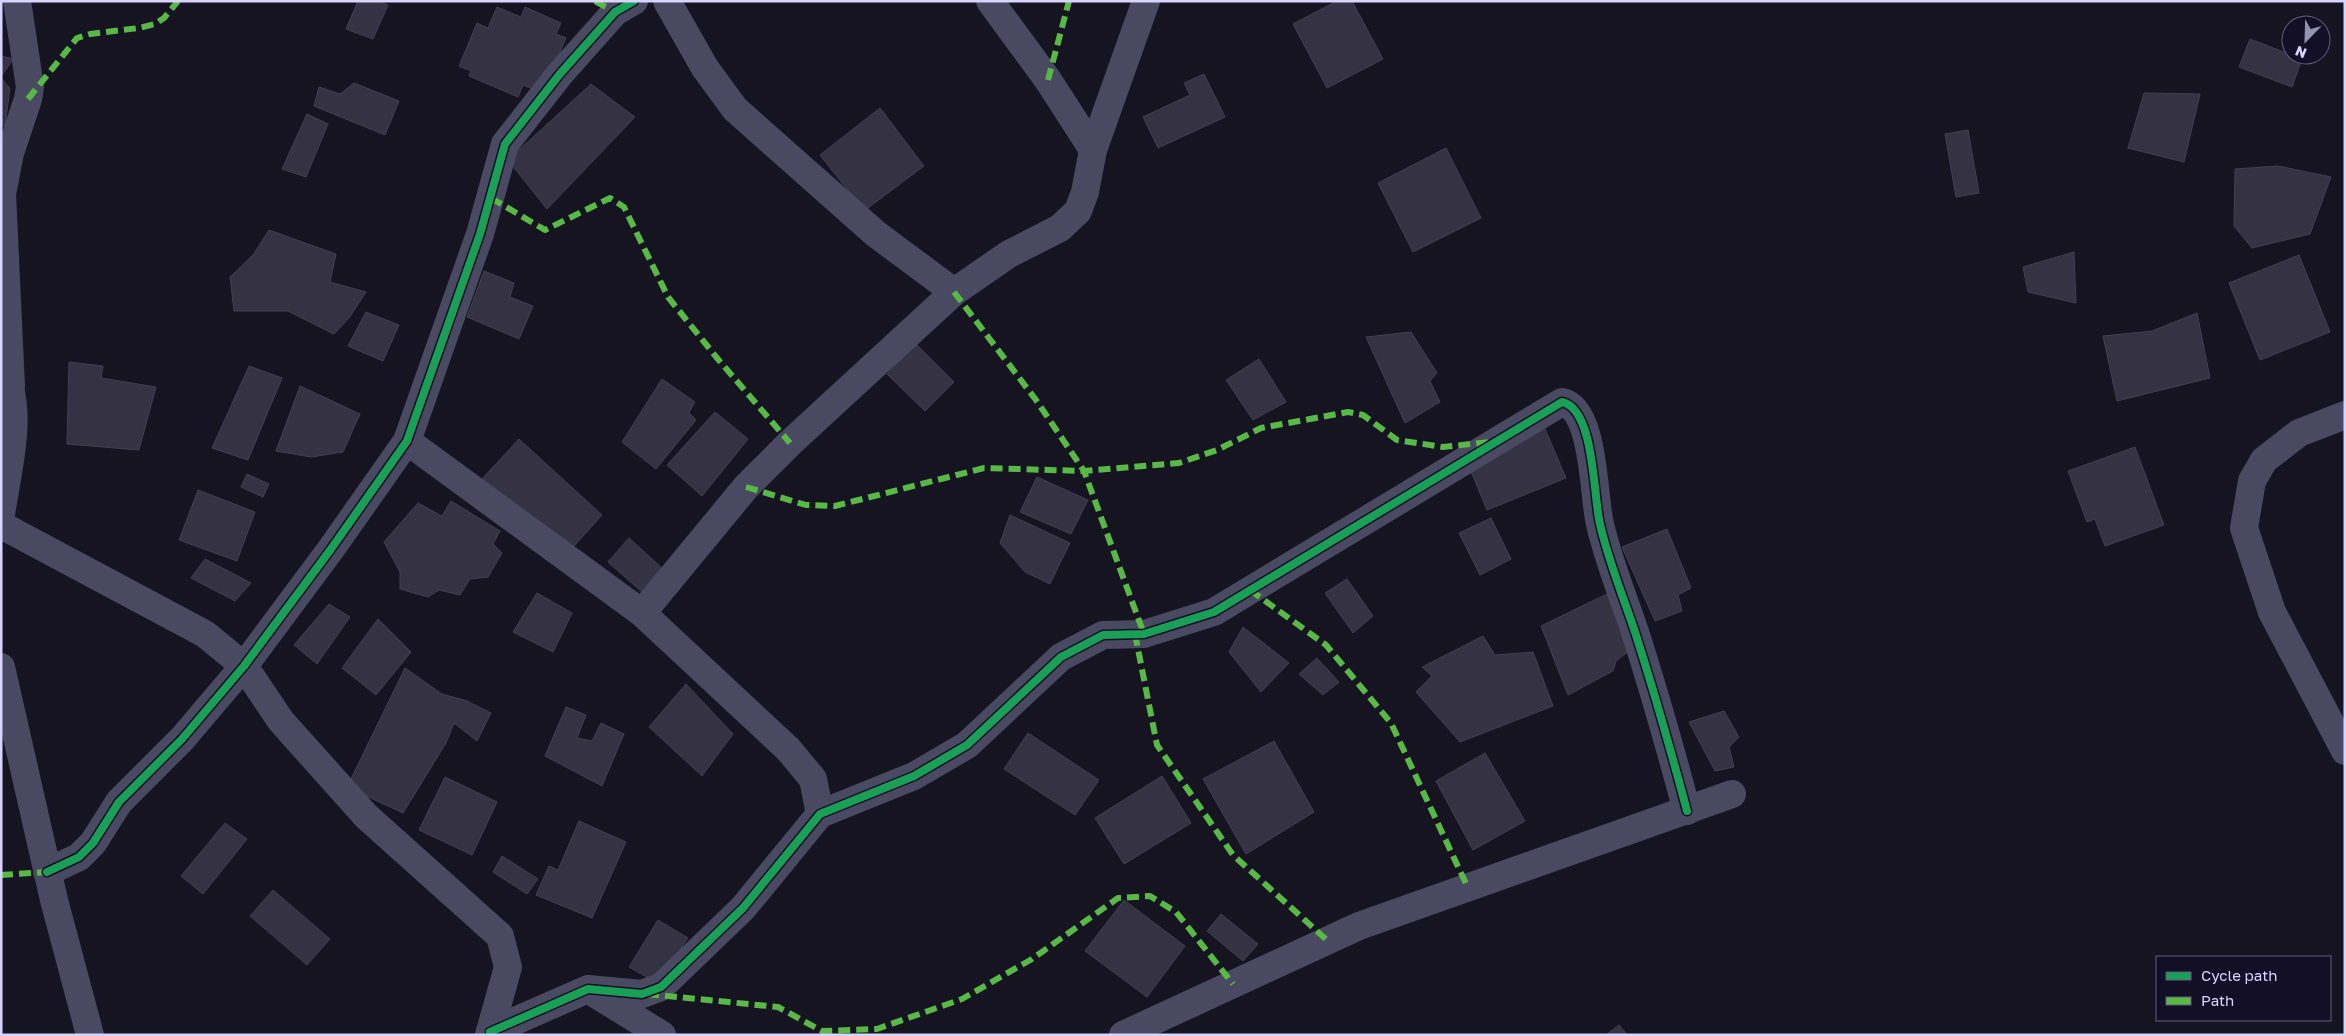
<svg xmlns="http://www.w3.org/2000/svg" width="2346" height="1036" font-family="'Golos Text',sans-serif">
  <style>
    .building { fill: #343243; stroke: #433f54 }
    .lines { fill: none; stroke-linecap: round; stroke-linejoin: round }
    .minor { stroke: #4a4962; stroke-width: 28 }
    .quiet { stroke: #58b947; stroke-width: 6; stroke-dasharray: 12 6; stroke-linecap: butt }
    .cycleway-casing { stroke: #130f26; stroke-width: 11 }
    .cycleway { stroke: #1a9f57; stroke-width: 8 }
  </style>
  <rect width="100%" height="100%" fill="#161421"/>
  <!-- building -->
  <g class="building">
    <polygon points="358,1 378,1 388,5 373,39 346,29"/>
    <polygon points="1337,1 1352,1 1383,59 1327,88 1293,24"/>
    <polygon points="497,7 521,17 525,7 561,23 556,34 566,38 543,93 523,85 518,97 469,76 471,71 459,66 477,23 488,28"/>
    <polygon points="2250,39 2302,59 2292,87 2239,67"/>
    <polygon points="1,56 13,59 1,77"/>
    <polygon points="1204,74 1225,117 1158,148 1143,117 1190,95 1184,83"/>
    <polygon points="1,78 10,88 5,126 1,125"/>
    <polygon points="354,83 399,101 385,135 314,106 319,87 340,94"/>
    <polygon points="591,84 635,117 547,209 508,160"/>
    <polygon points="2144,93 2200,94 2184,162 2128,148"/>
    <polygon points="880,108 924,166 864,211 820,155"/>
    <polygon points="307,114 328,124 306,177 282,169"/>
    <polygon points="1968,130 1979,193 1956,197 1945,134"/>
    <polygon points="1446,148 1481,218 1413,252 1378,183"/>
    <polygon points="2278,166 2331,177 2310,234 2252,248 2234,226 2235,169"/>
    <polygon points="269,230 336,254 330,282 366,292 349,318 334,334 288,311 234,311 230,277 253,255"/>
    <polygon points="2074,252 2076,303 2028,292 2023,267"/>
    <polygon points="2299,255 2330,332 2260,360 2229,283"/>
    <polygon points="484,271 514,283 510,297 533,306 519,339 467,317"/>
    <polygon points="366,312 399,325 383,361 348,346"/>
    <polygon points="2197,313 2210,378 2117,401 2103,336 2152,331"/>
    <polygon points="1411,332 1437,373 1430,381 1440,402 1405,423 1366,337"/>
    <polygon points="916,344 954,382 925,411 887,374"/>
    <polygon points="1259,359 1286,402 1253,420 1226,380"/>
    <polygon points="69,362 103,366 101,378 156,387 139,450 67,444"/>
    <polygon points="249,366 282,378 248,460 212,448"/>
    <polygon points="662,379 695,402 689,413 696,420 656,469 622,442"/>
    <polygon points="300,386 360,414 343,452 311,457 276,451"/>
    <polygon points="715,412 748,439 702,496 667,465"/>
    <polygon points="1545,429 1566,478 1487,510 1467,462"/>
    <polygon points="519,439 602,515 565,556 481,480"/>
    <polygon points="2135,447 2164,525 2105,546 2095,519 2087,522 2068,471"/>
    <polygon points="247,474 269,484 263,497 241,487"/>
    <polygon points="1037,477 1088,500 1071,534 1020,512"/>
    <polygon points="198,490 255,512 237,561 179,540"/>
    <polygon points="451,501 500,531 493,544 502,553 488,577 470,579 460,595 439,590 428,597 400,589 400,572 384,542 418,503 442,516"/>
    <polygon points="1010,515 1070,543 1050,584 1025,572 1000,543"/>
    <polygon points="1491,518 1511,559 1480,575 1459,533"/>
    <polygon points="1667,529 1691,588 1678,595 1682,611 1655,621 1622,547"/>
    <polygon points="629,538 663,569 642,592 608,562"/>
    <polygon points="205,559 251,583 235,601 191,578"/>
    <polygon points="1347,579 1373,616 1353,633 1325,593"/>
    <polygon points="537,593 572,613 553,652 513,632"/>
    <polygon points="1607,594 1630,650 1616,661 1613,671 1568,695 1541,626"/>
    <polygon points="329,604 350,617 317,664 294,645"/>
    <polygon points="378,619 411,652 376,695 342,668"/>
    <polygon points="1243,627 1289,663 1261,692 1229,652"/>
    <polygon points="1483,636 1495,655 1533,652 1553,706 1460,742 1416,692 1432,676 1422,667"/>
    <polygon points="1317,658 1339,682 1323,695 1299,674"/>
    <polygon points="405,668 442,694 467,701 491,713 477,741 454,723 446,743 403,813 347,787"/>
    <polygon points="686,684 733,734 702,776 649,727"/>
    <polygon points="566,707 586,715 577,738 592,741 601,723 624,734 602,786 545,756"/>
    <polygon points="1724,711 1739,737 1729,747 1734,767 1715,771 1689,722"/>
    <polygon points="1028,733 1099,780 1075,815 1004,769"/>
    <polygon points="1274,741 1314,812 1246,854 1203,779"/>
    <polygon points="1485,753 1525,821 1473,850 1436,781"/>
    <polygon points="1162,776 1191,823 1124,864 1095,818"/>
    <polygon points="445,777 497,802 472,855 419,830"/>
    <polygon points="579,821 626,842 592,918 536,895 549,866 558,870"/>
    <polygon points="225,823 247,839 203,894 181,876"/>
    <polygon points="502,856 538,879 527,894 493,872"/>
    <polygon points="273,890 330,939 307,965 250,916"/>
    <polygon points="1124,900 1185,946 1147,997 1085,951"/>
    <polygon points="1221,914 1258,944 1243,961 1207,931"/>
    <polygon points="658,920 688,938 657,983 629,967"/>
    <polygon points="1619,1025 1627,1035 1606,1035"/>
  </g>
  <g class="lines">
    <!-- minor -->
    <g class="minor">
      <polyline points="667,1 705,68 735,109 876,234 954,292"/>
      <polyline points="990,1 1048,80 1093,150"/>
      <polyline points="11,386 2,194 10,153 28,99 30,87 17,1"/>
      <polyline points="2345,415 2299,433 2264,460 2252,481 2244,528 2272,612 2345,751"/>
      <polyline points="407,441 642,613 788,749 813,779 820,814"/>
      <path d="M1 515C7 471 25 411 3 370"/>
      <polyline points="1,525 205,634 244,666 281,721 366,816 500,936 508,967 489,1035"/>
      <polyline points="642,613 746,487 790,443 954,292 1009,254 1060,228 1078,211 1085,192 1093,150 1146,1"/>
      <polyline points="1,667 54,900 90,1035"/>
      <polyline points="47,872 79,857 93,843 119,802 182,739 244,666 331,549 407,441 480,234 505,144 559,75 615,12 634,1"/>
      <polyline points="594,993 662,1035"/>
      <path d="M490 1032 588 989 642 994 661 987 743 908 820 814 914 776 967 745 1061 657 1103 635 1144 634 1214 612 1562 402C1595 409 1593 496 1600 524 1608 560 1623 596 1635 632 1654 691 1671 751 1687 811"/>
      <polyline points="1123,1035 1359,926 1732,794"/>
    </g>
    <!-- quiet -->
    <g class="quiet">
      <polyline points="595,1 615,12"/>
      <polyline points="1048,80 1069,1"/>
      <polyline points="28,99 77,38 90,34 139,28 155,24 164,18 178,1"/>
      <polyline points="491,198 545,230 610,198 624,207 668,297 717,358 790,443"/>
      <polyline points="954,292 1036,400 1084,471 1144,634"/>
      <polyline points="746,487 806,505 835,506 984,468 1084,471 1179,463 1217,450 1261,428 1348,412 1363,415 1397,440 1443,447 1490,442"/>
      <polyline points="1250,590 1326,645 1391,723 1468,888"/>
      <polyline points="1135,634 1157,745 1233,855 1328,941"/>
      <polyline points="1,875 47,872"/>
      <polyline points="647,994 778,1007 822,1031 877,1029 962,999 1032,959 1118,898 1150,896 1176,912 1233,984"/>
    </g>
    <defs>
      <g id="cycleway">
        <polyline points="47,872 79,857 93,843 119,802 182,739 244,666 331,549 407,441 480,234 505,144 559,75 615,12 634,1"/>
        <path d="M490 1032 588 989 642 994 661 987 743 908 820 814 914 776 967 745 1061 657 1103 635 1144 634 1214 612 1562 402C1595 409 1593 496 1600 524 1608 560 1623 596 1635 632 1654 691 1671 751 1687 811"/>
      </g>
    </defs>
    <!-- cycleway casing -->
    <use href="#cycleway" class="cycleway-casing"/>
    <!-- cycleway -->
    <use href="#cycleway" class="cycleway"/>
  </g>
  <!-- border -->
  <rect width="2346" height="1036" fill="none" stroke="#d9d4ff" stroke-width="5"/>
  <!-- legend -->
  <rect x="2156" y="956" width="175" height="65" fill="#130f26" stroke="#625e7d"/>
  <rect x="2166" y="972" width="25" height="8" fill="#1a9f57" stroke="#625e7d"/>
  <text x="2201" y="981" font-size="15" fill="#d9d4ff">Cycle path</text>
  <rect x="2166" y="997" width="25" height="8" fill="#58b947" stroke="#625e7d"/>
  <text x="2201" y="1006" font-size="15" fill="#d9d4ff">Path</text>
  <!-- north arrow -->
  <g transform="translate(2306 40) rotate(203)"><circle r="24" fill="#130f26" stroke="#625e7d"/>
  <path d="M0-4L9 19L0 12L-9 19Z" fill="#9591b1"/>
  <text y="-8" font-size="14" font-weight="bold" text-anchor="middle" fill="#d9d4ff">N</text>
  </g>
</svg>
